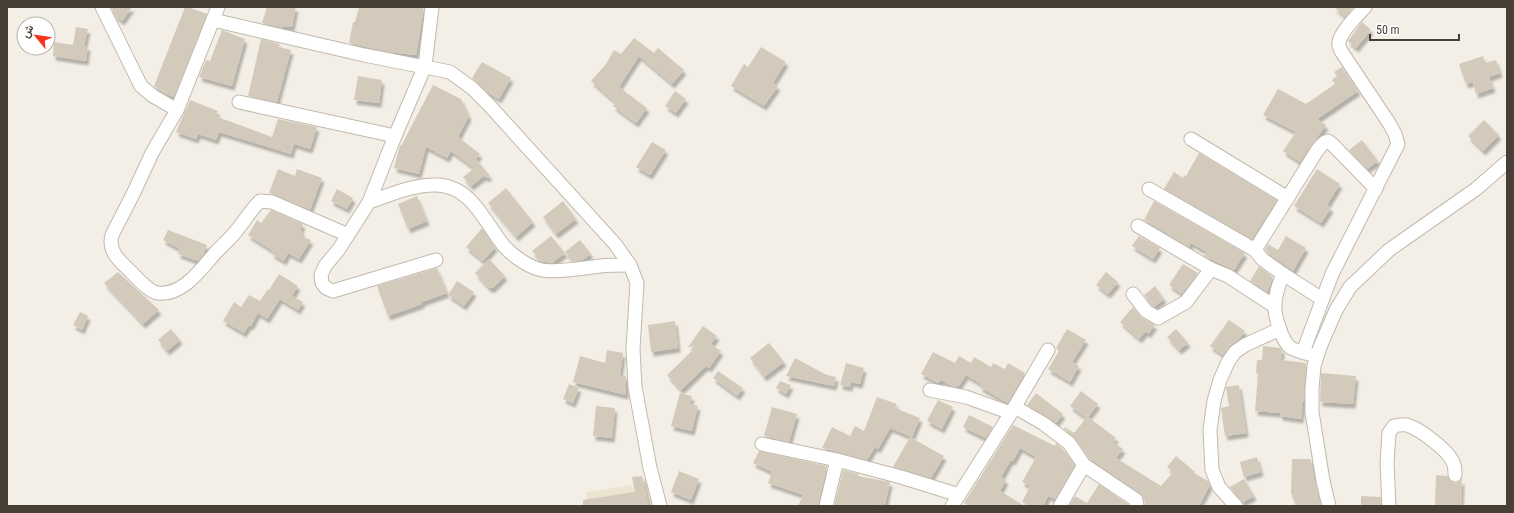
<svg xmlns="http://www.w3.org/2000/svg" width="1514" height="513" font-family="'Roboto Condensed',Vazirmatn,sans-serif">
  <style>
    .education { fill: #ece3d1 }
    .building { fill: #d4cabc; filter: url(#shadow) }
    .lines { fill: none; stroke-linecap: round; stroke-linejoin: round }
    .minor-casing { stroke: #c1b9ac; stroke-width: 15 }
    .minor { stroke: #fff; stroke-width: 13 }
  </style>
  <defs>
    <filter id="shadow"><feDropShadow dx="2.5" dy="4.5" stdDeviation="1" flood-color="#0004"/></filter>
  </defs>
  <rect width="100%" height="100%" fill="#f3efe6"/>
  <!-- education -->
  <polygon class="education" points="645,483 647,483 651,506 588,506 586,492 632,485 633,489 645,487"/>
  <!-- building -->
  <g class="building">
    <polygon points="111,7 132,7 122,21 115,16"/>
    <polygon points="185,7 188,7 207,14 174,97 164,93 154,86"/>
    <polygon points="267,7 296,7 292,27 283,26 283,28 262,23"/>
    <polygon points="359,7 424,7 416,55 389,52 349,43 353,22 355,22"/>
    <polygon points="1334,7 1354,7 1345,17"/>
    <polygon points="1362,22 1371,30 1356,48 1348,41"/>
    <polygon points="76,27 88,29 84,46 88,46 86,61 53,56 54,42 73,45"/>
    <polygon points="222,30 245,39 232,86 199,77 206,60 210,61"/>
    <polygon points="634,38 654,53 658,48 684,70 672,84 639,56 619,87 647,108 636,123 613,106 616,103 591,81 606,64 614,50 621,54"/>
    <polygon points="261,39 280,44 279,47 291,50 277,102 248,96"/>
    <polygon points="761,47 786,62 773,83 778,86 764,106 731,86 744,64 748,67"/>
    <polygon points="1483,56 1485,63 1496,60 1500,73 1489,77 1493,88 1476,94 1473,82 1466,84 1459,64"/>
    <polygon points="482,62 511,78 499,99 487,92 472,78"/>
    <polygon points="1342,67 1358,91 1317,119 1326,125 1300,162 1283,151 1296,132 1263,115 1278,89 1306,104 1335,84 1332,80 1337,76 1334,72"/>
    <polygon points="358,76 382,80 379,103 354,100"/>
    <polygon points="433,85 461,99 469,116 458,137 480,154 476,159 490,176 487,178 484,176 471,186 463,177 474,168 451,151 447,158 426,147 419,174 394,168 400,145 401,146"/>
    <polygon points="675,91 686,99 676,113 665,106"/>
    <polygon points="190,100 218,111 215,116 272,137 278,119 317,127 310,149 294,144 291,154 219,132 216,140 198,134 196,139 176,132"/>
    <polygon points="1484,120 1499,135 1483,151 1468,136"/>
    <polygon points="1362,140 1378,161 1367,169 1349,150"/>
    <polygon points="652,142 666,150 650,175 636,167"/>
    <polygon points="1199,153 1277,200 1252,239 1164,189 1174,172 1183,178 1184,175 1186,176"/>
    <polygon points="278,169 295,176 297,169 322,178 310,210 275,195 269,193"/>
    <polygon points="1317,169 1340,184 1327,205 1331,208 1321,223 1294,206"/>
    <polygon points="506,188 533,222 516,237 488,203"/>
    <polygon points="337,189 353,198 347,209 331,201"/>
    <polygon points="417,196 427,221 408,229 398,204"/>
    <polygon points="563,201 576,219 556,234 543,217"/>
    <polygon points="1154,201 1245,253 1234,270 1204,256 1207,252 1191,243 1189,247 1144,220"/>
    <polygon points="271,210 303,224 300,230 302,231 301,236 311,240 299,259 288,253 284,261 272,254 273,251 248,235 257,220 261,223"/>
    <polygon points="482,228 495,247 483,261 466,247"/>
    <polygon points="168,230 207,245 203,255 198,261 178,254 180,249 163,240"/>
    <polygon points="551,236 565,253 552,263 541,261 532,251"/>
    <polygon points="1139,236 1160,248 1153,259 1132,246"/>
    <polygon points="1286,236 1306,248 1293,271 1268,253 1265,250 1268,244 1278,250"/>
    <polygon points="580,240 591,254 582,260 573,262 565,252"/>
    <polygon points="489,259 505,276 493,288 489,288 475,273"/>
    <polygon points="1183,264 1198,273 1182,294 1169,285"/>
    <polygon points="1259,266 1273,277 1267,292 1250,281"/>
    <polygon points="437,268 447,293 422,302 422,304 388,316 377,286"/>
    <polygon points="118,272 159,310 143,324 104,283"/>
    <polygon points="1106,272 1118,282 1108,294 1096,285"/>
    <polygon points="279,274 298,286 292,296 303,302 298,310 280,299 267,319 258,313 251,326 249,325 244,333 223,321 234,302 241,307 249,295 260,301 268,289 269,290"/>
    <polygon points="457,281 474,292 464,306 448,295"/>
    <polygon points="1155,286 1164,299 1154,307 1144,295"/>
    <polygon points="1133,307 1142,318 1155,325 1148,334 1146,331 1139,339 1120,322"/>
    <polygon points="80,312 88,316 82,330 73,325"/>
    <polygon points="1229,320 1245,331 1239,339 1230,346 1223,355 1210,346"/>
    <polygon points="675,321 678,348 651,352 648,325"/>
    <polygon points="703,326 717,336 711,344 721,351 709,368 706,366 681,390 667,375 697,346 688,347"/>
    <polygon points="171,329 180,340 167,351 158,340"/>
    <polygon points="1067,329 1086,340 1072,362 1079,366 1070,382 1048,369 1059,351 1056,348"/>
    <polygon points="1176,329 1188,343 1179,350 1167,337"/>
    <polygon points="769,343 784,362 764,377 750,358"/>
    <polygon points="1263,346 1280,348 1282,350 1281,360 1306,363 1304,402 1303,402 1301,419 1280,416 1280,413 1255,411 1258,373 1256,373 1257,360 1262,360"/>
    <polygon points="607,350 623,353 620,376 626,376 626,395 573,382 580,356 605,363"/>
    <polygon points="933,352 955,363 959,356 971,363 974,357 991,367 993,363 1005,369 1008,363 1025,373 1008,403 980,387 981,384 966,375 958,387 951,386 941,380 938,383 921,374"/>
    <polygon points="795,358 827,375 836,377 834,386 786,376"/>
    <polygon points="846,363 864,368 860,384 851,382 850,387 840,385"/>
    <polygon points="718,371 743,388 737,396 713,378"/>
    <polygon points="1321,373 1356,376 1353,404 1320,402"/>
    <polygon points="780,381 791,385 786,394 776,388"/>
    <polygon points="569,384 579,388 573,403 563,399"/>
    <polygon points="1239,385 1246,433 1225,436 1221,408 1229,406 1226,387"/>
    <polygon points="1081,391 1098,404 1088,417 1116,438 1113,442 1123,449 1116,458 1161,486 1173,472 1167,467 1176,456 1195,472 1194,473 1208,481 1210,485 1199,506 1145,506 1144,498 1140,493 1090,459 1075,438 1064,429 1065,427 1074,433 1086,418 1070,406"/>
    <polygon points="680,393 692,396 690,404 698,406 692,431 671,426"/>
    <polygon points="1036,393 1063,414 1056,423 1027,405"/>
    <polygon points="877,397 897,404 895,408 920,418 912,437 890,428 878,449 875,447 867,460 822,448 832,427 850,436 855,426 864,431"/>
    <polygon points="938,400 953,407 942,429 927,421"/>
    <polygon points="596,406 615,408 612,438 593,436"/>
    <polygon points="772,407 797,414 789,442 764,436"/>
    <polygon points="969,415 993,427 985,438 963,427"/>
    <polygon points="1013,425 1055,446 1056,443 1063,449 1075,465 1055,499 1048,496 1043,506 1029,506 1022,502 1030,486 1022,482 1036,457 1020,448 1013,461 1011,460 1001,477 1006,480 1000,491 1025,506 969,506 964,503"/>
    <polygon points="910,437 944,456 931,478 893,467"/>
    <polygon points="759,451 827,466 818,506 798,506 803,495 768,483 772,472 753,463"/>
    <polygon points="1257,457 1261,472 1244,477 1240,462"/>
    <polygon points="1292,459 1311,459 1314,480 1321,506 1296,506 1291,493"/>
    <polygon points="843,470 859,474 858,476 890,482 885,505 877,504 877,506 834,506"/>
    <polygon points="679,471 699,479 691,500 671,492"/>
    <polygon points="1436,475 1447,476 1451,482 1455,483 1459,482 1462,479 1461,506 1435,506"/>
    <polygon points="642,476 649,506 583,506 583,500 635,492 632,477"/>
    <polygon points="1244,479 1254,496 1243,502 1230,487"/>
    <polygon points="1099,484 1129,505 1129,506 1069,506 1075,496 1087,503"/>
    <polygon points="1361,496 1381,497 1381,506 1361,506"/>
  </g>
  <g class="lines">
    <defs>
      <g id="minor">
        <polyline points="102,7 141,86 153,96 177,110"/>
        <path d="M218 7 177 110 152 153 134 192 112 235C108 249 117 259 127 268 135 275 148 292 158 293 183 296 202 268 216 252 223 245 231 238 237 230 245 220 251 210 260 201L272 202 348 235"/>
        <polyline points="432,7 425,66 395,136 369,202 339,249 325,266 321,275 322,283 326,288 333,291 436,260"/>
        <polyline points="213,20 364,55 450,72 472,88 489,105 615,244 630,265 637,283 633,349 635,387 650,468 660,506"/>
        <polyline points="239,102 395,136"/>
        <polyline points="1191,139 1288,198"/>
        <path d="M1149 189 1255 250 1262 259 1283 274C1279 284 1275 294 1275 305 1274 315 1282 342 1291 348 1297 351 1305 353 1312 355"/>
        <path d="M369 202C390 195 414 184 437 185 472 186 485 223 504 246 513 256 528 267 542 270 556 273 584 268 600 266 610 265 620 265 630 265"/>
        <polyline points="1138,226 1211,269 1228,276 1274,306"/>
        <path d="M1255 250 1313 157C1317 151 1321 143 1328 141L1332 144 1376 189"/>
        <polyline points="1283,274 1322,299"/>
        <polyline points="1133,294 1146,311 1158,318 1186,302 1211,269"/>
        <path d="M1303 352 1332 274 1398 144 1395 134 1389 123 1341 51C1340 48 1338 45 1339 42 1341 31 1358 15 1365 7"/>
        <polyline points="930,390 966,397 1011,413"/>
        <polyline points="1015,407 1044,424 1069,443 1084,465 1136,500 1137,506"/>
        <polyline points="762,444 837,460 901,477 959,495"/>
        <polyline points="826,506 837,460"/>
        <polyline points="952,506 1011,413 1048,350"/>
        <polyline points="1060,506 1084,465"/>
        <polyline points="1236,506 1219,487 1212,470 1210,430 1214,401 1220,380 1228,362 1235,352 1245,345 1280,329"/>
        <polyline points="1329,506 1323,481 1312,412 1312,389 1314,366 1320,347 1336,310 1350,287 1389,250 1476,189 1507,162"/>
        <path d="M1389 506 1387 463 1389 433 1394 426C1398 425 1402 424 1407 425 1420 429 1451 452 1454 465 1455 468 1455 472 1455 475"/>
      </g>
    </defs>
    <!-- minor casing -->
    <use href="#minor" class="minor-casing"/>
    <!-- minor -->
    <use href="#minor" class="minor"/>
  </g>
  <!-- border -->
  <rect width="1514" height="513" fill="none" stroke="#463f36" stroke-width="16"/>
  <!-- north arrow -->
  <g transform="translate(36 36) rotate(299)"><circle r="19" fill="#ffffff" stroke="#b5b2af"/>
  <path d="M0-3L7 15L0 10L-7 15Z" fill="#f5351b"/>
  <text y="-6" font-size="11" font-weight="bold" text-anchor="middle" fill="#463f36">ش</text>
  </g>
  <!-- scale -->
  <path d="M1370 34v6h89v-6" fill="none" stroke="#463f36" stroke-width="2"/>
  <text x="1376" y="34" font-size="12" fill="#463f36" stroke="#ffffff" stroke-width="3" paint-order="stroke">50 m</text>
</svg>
